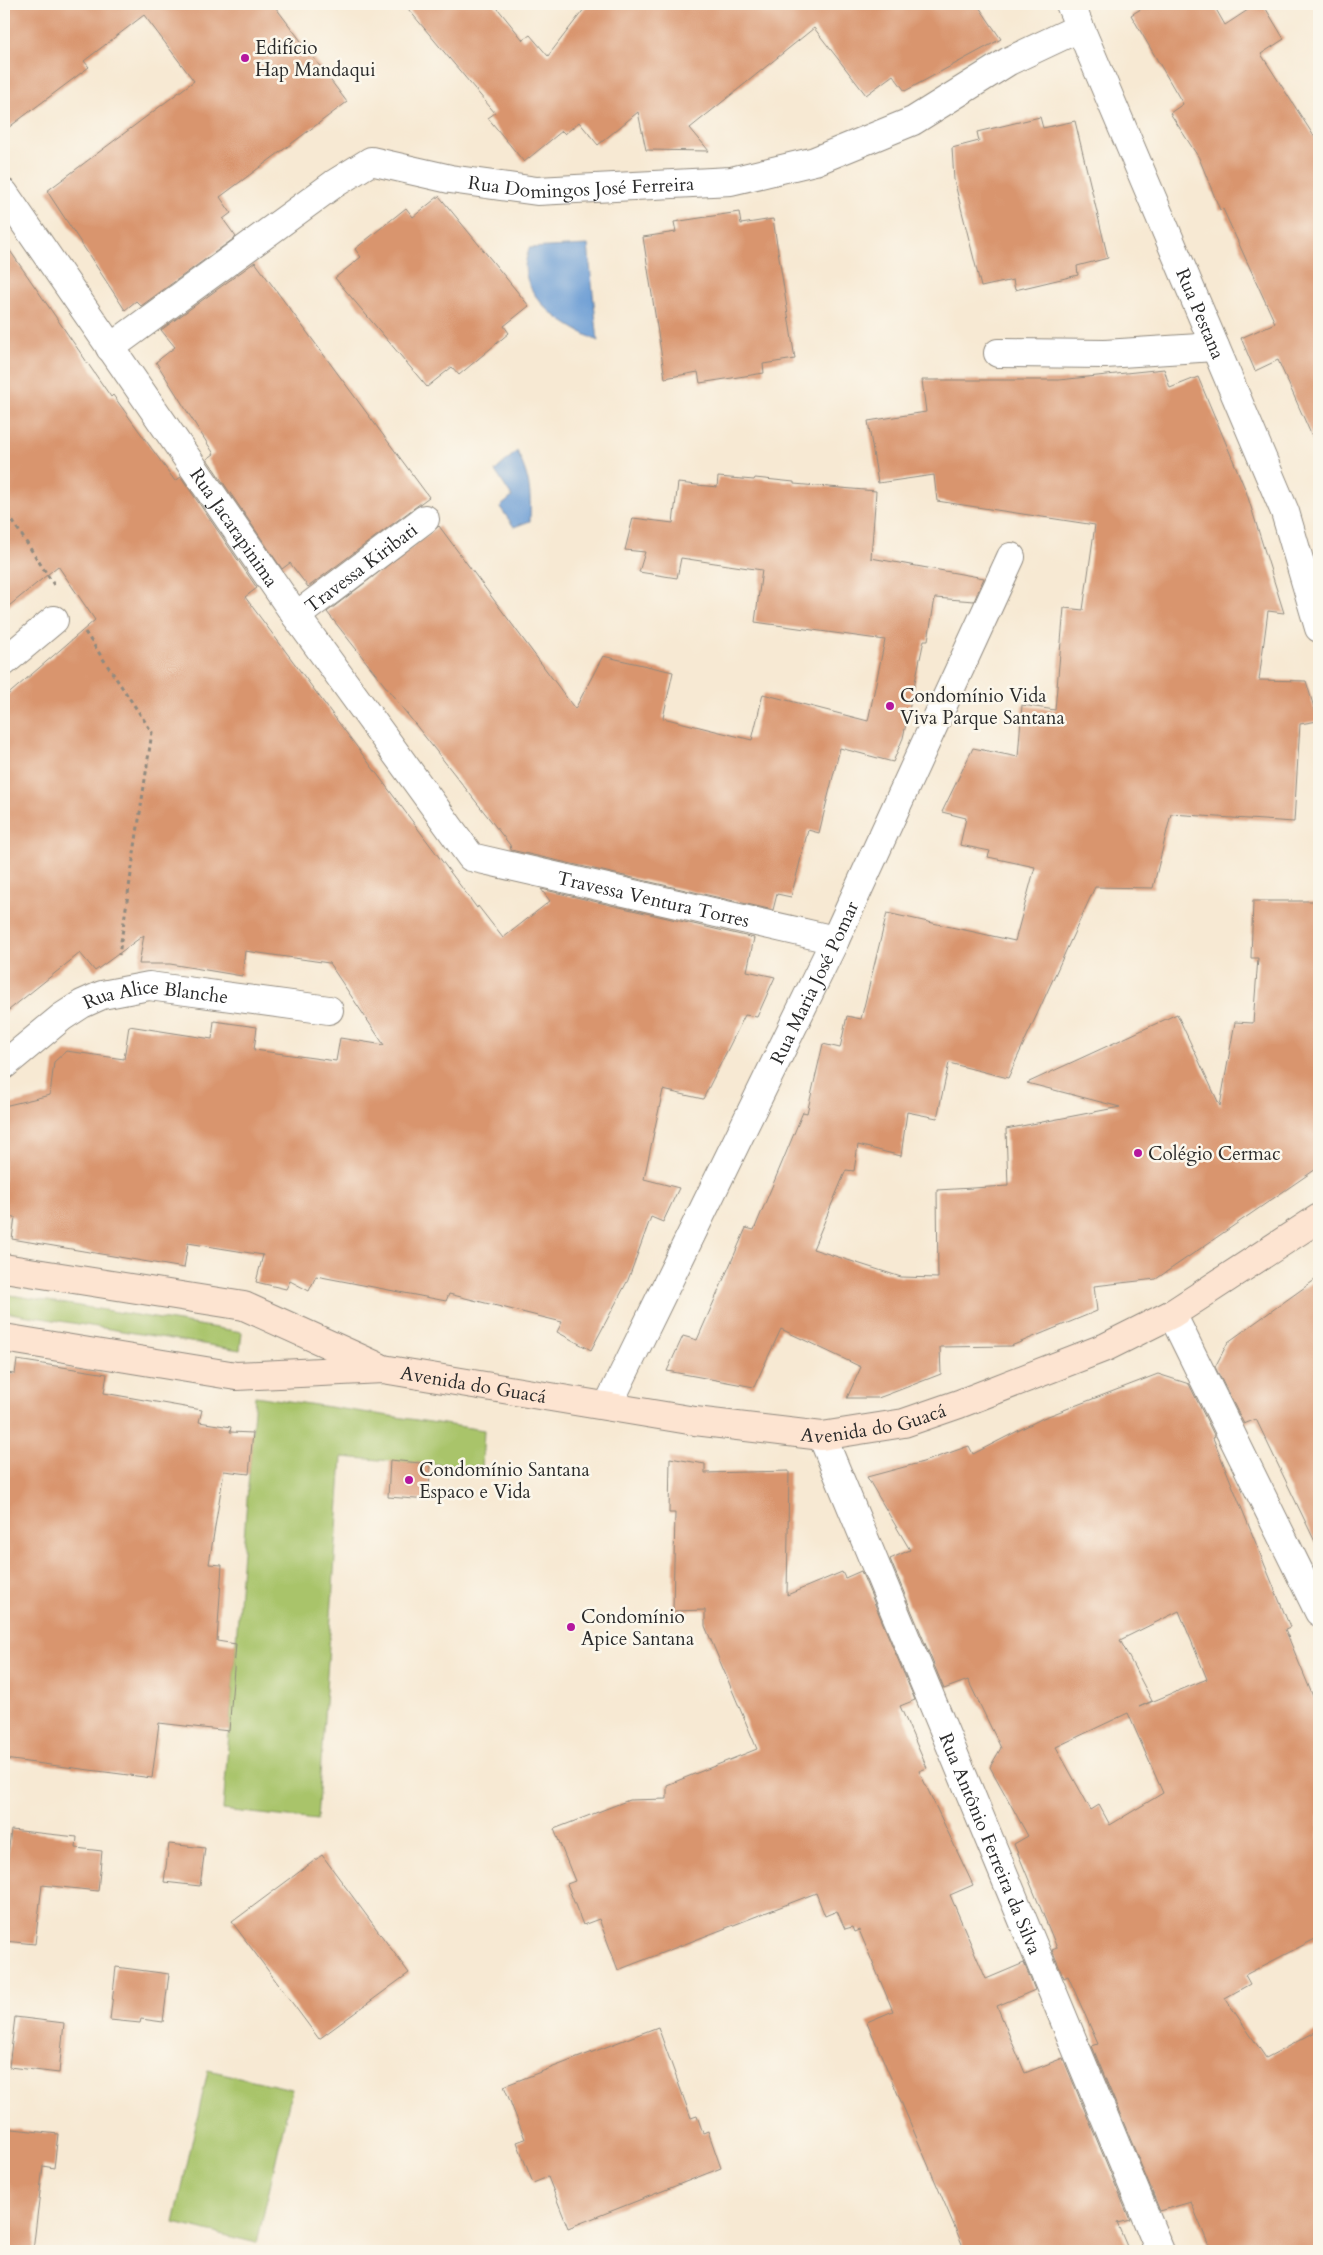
<svg xmlns="http://www.w3.org/2000/svg" width="1323" height="2255" font-family="Cardo,serif">
  <style>
    .green { fill: #a9c46b; stroke: #6a784b }
    .water { fill: #6a9cd4; stroke: #4a6480 }
    .building { fill: #d9956e; fill-rule: evenodd }
    .lines { fill: none; stroke-linecap: round; stroke-linejoin: round }
    .street-casing { stroke: #918a7f; stroke-width: 30 }
    .secondary-casing { stroke: #918a7f; stroke-width: 30 }
    .path { stroke: #918a7f; stroke-width: 3; stroke-dasharray: 4 4; stroke-linecap: butt }
    .street { stroke: #fff; stroke-width: 28 }
    .secondary { stroke: #fde4d1; stroke-width: 28 }
    .poi-dot { fill: #b5179e; stroke: #fbf7ec; stroke-width: 2 }
    .labels { text-anchor: middle; stroke-width: 5; stroke-linejoin: round; paint-order: stroke }
    .poi-label { font-size: 19px; fill: #2b2b2b; stroke: #fbf7ec; text-anchor: start }
    .street-label { font-size: 19px; fill: #2b2b2b; stroke: #fbf7ec }
  </style>
  <rect width="100%" height="100%" fill="#fbf7ec"/>
  <filter id="ink" filterUnits="userSpaceOnUse"><feTurbulence type="fractalNoise" baseFrequency=".02" numOctaves="2"/><feDisplacementMap in="SourceGraphic" scale="10" xChannelSelector="R" yChannelSelector="G"/><feConvolveMatrix kernelMatrix="1 2 1 2 8 2 1 2 1" color-interpolation-filters="sRGB"/></filter>
  <filter id="wash" filterUnits="userSpaceOnUse"><feTurbulence type="fractalNoise" baseFrequency=".0096" numOctaves="4" result="noise"/><feDisplacementMap in="SourceGraphic" scale="20" xChannelSelector="R" yChannelSelector="G"/><feGaussianBlur stdDeviation="1.12" result="paint"/><feColorMatrix in="noise" values="0 0 0 0 0 0 0 0 0 0 0 0 0 0 0 0 0 1.4 0 .05"/><feComposite in="paint" operator="in"/></filter>
  <g filter="url(#wash)">
    <rect width="100%" height="100%" fill="#f7e9d3"/>
    <!-- green -->
    <g class="green">
      <polygon points="4,1294 242,1332 240,1350 4,1312"/>
      <polygon points="255,1396 484,1430 482,1468 342,1457 317,1820 223,1810"/>
      <polygon points="208,2070 292,2089 257,2243 174,2223"/>
    </g>
    <!-- water -->
    <g class="water">
      <path d="M588 245 598 341C569 327 527 304 525 267 525 261 528 253 529 248Z"/>
      <path d="M517 451C530 480 531 489 530 521L514 527 500 507 512 497 495 471Z"/>
    </g>
    <g id="blocks">
      <!-- building -->
      <g class="building">
        <polygon points="4,4 273,4 347,102 220,197 231,213 223,219 236,237 141,306 136,301 125,310 47,191 194,81 144,15 84,61 89,67 4,131"/>
        <polygon points="404,4 494,4 523,40 530,35 548,56 588,4 977,4 1001,39 905,91 893,75 866,95 814,28 690,128 709,151 646,150 638,112 598,145 579,122 565,134 562,131 524,162 488,118 495,113"/>
        <polygon points="1149,4 1213,4 1225,25 1257,4 1263,4 1284,39 1261,54 1319,144 1319,452 1278,360 1255,371 1241,338 1275,323 1223,209 1220,210 1199,158 1170,113 1183,104 1131,15"/>
        <polygon points="1040,117 1043,128 1075,121 1108,258 1077,266 1078,275 1015,290 1013,280 981,287 954,180 952,148 979,141 977,132"/>
        <polygon points="439,196 529,306 504,326 509,333 459,375 452,367 427,387 335,278 361,257 355,249 406,208 413,217"/>
        <polygon points="739,212 741,224 773,219 795,359 763,364 764,373 700,383 698,372 665,378 643,237 676,232 674,222"/>
        <polygon points="4,242 111,397 113,395 175,481 181,477 257,588 245,597 477,908 478,906 503,938 550,901 541,889 754,938 747,971 775,977 757,1017 745,1015 703,1099 663,1090 644,1179 679,1188 663,1222 651,1217 628,1280 591,1350 557,1332 562,1322 449,1294 446,1301 316,1276 309,1291 290,1281 286,1289 256,1282 263,1255 188,1243 184,1268 12,1239 15,1217 4,1215 4,1106 50,1095 54,1062 66,1051 124,1059 129,1026 212,1039 214,1021 257,1027 254,1050 336,1061 340,1038 384,1045 329,963 245,951 242,976 170,964 139,964 144,935 95,971 80,953 4,1014 4,698 95,620 58,566 4,610"/>
        <polygon points="255,262 429,497 308,587 290,563 282,569 207,459 214,454 156,362 175,347 161,330"/>
        <polygon points="1164,369 1170,388 1198,377 1246,491 1284,613 1268,611 1259,680 1306,681 1318,721 1300,724 1294,822 1171,814 1153,888 1095,887 1008,1078 949,1063 937,1118 907,1112 901,1156 858,1145 854,1171 846,1170 813,1249 901,1277 938,1278 937,1190 1008,1186 1006,1129 1120,1107 1027,1083 1177,1014 1220,1106 1235,1022 1253,1023 1258,958 1251,958 1253,901 1319,901 1319,1167 1156,1279 1094,1286 1097,1311 1011,1346 940,1347 941,1374 889,1394 878,1398 847,1398 861,1367 781,1329 754,1387 667,1371 683,1336 697,1340 746,1228 754,1230 803,1112 807,1113 823,1044 840,1048 847,1016 861,1019 887,913 1015,941 1035,867 988,857 990,851 960,845 966,818 942,812 973,748 1018,757 1022,705 1055,710 1064,608 1083,610 1095,525 937,501 934,475 878,483 868,421 926,412 922,380 1059,380"/>
        <polygon points="718,477 754,480 755,478 794,482 794,484 876,491 871,558 984,578 974,601 935,598 928,640 924,640 903,738 893,762 840,748 819,833 808,830 791,897 777,894 773,910 511,850 510,845 327,612 439,526 575,709 603,656 673,672 663,718 752,740 763,694 868,721 885,640 755,622 762,570 681,558 677,578 639,572 645,552 625,550 633,518 673,523 678,483 717,487"/>
        <polygon points="1319,1277 1319,1550 1256,1419 1244,1424 1215,1367 1228,1342"/>
        <polygon points="17,1360 107,1374 104,1393 202,1410 199,1422 231,1427 230,1432 253,1433 249,1474 224,1471 209,1564 222,1565 217,1641 236,1644 229,1731 159,1723 152,1778 4,1759 4,1373 15,1374"/>
        <path d="M1158 1374 1189 1384 1215 1437 1213 1438 1290 1627 1285 1629 1319 1711V1937L1245 1975 1250 1984 1225 1998 1266 2058 1319 2030V2251H1211L1191 2202 1160 2211 1092 2046 1098 2044 1068 1976 1064 1978 1052 1950 1057 1948 1014 1844 1028 1836 990 1767 1001 1748 968 1680 944 1689 890 1559 910 1550 867 1477 923 1462 969 1446 973 1454 1043 1418ZM1179 1611 1207 1679 1139 1707 1152 1701 1120 1640ZM1128 1713 1163 1793 1110 1825 1099 1805 1091 1810 1056 1747Z"/>
        <polygon points="670,1458 705,1464 705,1473 789,1471 787,1595 842,1572 845,1578 861,1571 915,1700 900,1706 927,1768 919,1771 973,1885 950,1895 986,1979 1024,1963 1035,1990 997,2006 1025,2073 1063,2058 1130,2220 1117,2223 1129,2251 965,2251 867,2022 893,2011 859,1930 854,1932 852,1927 845,1929 837,1911 825,1916 816,1893 618,1970 599,1919 583,1925 567,1884 575,1881 554,1829 629,1800 667,1799 667,1785 757,1749 705,1626 705,1610 673,1611 675,1513 669,1513"/>
        <polygon points="390,1460 430,1464 429,1500 388,1497"/>
        <polygon points="11,1830 77,1837 76,1848 102,1851 98,1891 42,1885 35,1944 4,1941 4,1889"/>
        <polygon points="169,1844 205,1848 200,1886 164,1882"/>
        <polygon points="322,1855 409,1973 319,2039 232,1922"/>
        <polygon points="116,1967 169,1974 163,2022 141,2019 140,2023 110,2020"/>
        <polygon points="15,2017 64,2023 59,2073 9,2067"/>
        <polygon points="658,2027 691,2118 697,2116 703,2133 708,2131 721,2168 568,2228 548,2177 533,2183 517,2142 525,2139 504,2086"/>
        <polygon points="4,2128 58,2134 54,2168 43,2166 33,2251 4,2251"/>
      </g>
    </g>
  </g>
  <g filter="url(#ink)">
    <use href="#blocks" fill-opacity="0" stroke="#918a7f" stroke-width="1"/>
    <g class="lines">
      <defs>
        <g id="street">
          <path id="s1" d="M1070 4 1285 512 1319 628"/>
          <path id="s2" d="M4 193 296 616 471 857 835 940"/>
          <path id="s3" d="M110 348 334 184 371 161 450 179 537 191 731 181 815 161 913 121 1009 61 1079 28"/>
          <polyline points="998,353 1105,354 1215,347"/>
          <path id="s4" d="M296 616 425 519"/>
          <polyline points="4,662 54,620"/>
          <path id="s5" d="M4 1065 62 1017 82 1004 102 995 149 986 329 1010"/>
          <polyline points="1172,1314 1319,1612"/>
          <path id="s6" d="M608 1405 835 940 1011 557"/>
          <path id="s7" d="M822 1436 1160 2251"/>
        </g>
        <g id="secondary">
          <polyline points="4,1268 244,1306 379,1367"/>
          <path id="s8" d="M4 1338 236 1376 383 1369 695 1421 822 1436 904 1423 959 1404 1106 1347 1172 1314 1319 1218"/>
        </g>
      </defs>
      <!-- street casing -->
      <use href="#street" class="street-casing"/>
      <!-- secondary casing -->
      <use href="#secondary" class="secondary-casing"/>
      <!-- path -->
      <g class="path">
        <polyline points="4,508 54,585"/>
        <polyline points="85,632 152,732 119,955"/>
      </g>
      <!-- street -->
      <use href="#street" class="street"/>
      <!-- secondary -->
      <use href="#secondary" class="secondary"/>
    </g>
  </g>
  <!-- markers -->
  <g class="poi-dot">
    <circle cx="245" cy="58" r="5"/>
    <circle cx="890" cy="706" r="5"/>
    <circle cx="1138" cy="1153" r="5"/>
    <circle cx="409" cy="1480" r="5"/>
    <circle cx="571" cy="1627" r="5"/>
  </g>
  <g class="labels">
    <!-- poi labels -->
    <g class="poi-label">
      <text x="255" y="54">Edifício<tspan x="255" dy="22">Hap Mandaqui</tspan></text>
      <text x="900" y="702">Condomínio Vida<tspan x="900" dy="22">Viva Parque Santana</tspan></text>
      <text x="1148" y="1160">Colégio Cermac</text>
      <text x="419" y="1476">Condomínio Santana<tspan x="419" dy="22">Espaco e Vida</tspan></text>
      <text x="581" y="1623">Condomínio<tspan x="581" dy="22">Apice Santana</tspan></text>
    </g>
    <!-- street labels -->
    <g class="street-label">
      <text dy="7" stroke="none"><textPath href="#s3" startOffset="534">Rua Domingos José Ferreira</textPath></text>
      <text dy="7" stroke="none"><textPath href="#s1" startOffset="336">Rua Pestana</textPath></text>
      <text dy="7" stroke="none"><textPath href="#s2" startOffset="406">Rua Jacarapinima</textPath></text>
      <text dy="7" stroke="none"><textPath href="#s4" startOffset="81">Travessa Kiribati</textPath></text>
      <text dy="7" stroke="none"><textPath href="#s2" startOffset="999">Travessa Ventura Torres</textPath></text>
      <text dy="7" stroke="none"><textPath href="#s6" startOffset="470">Rua Maria José Pomar</textPath></text>
      <text dy="7" stroke="none"><textPath href="#s5" startOffset="175">Rua Alice Blanche</textPath></text>
      <text dy="7" stroke="none"><textPath href="#s8" startOffset="474">Avenida do Guacá</textPath></text>
      <text dy="7" stroke="none"><textPath href="#s8" startOffset="879">Avenida do Guacá</textPath></text>
      <text dy="7" stroke="none"><textPath href="#s7" startOffset="441">Rua Antônio Ferreira da Silva</textPath></text>
    </g>
  </g>
  <!-- margin -->
  <rect width="1323" height="2255" fill="none" stroke="#fbf7ec" stroke-width="20"/>
</svg>
